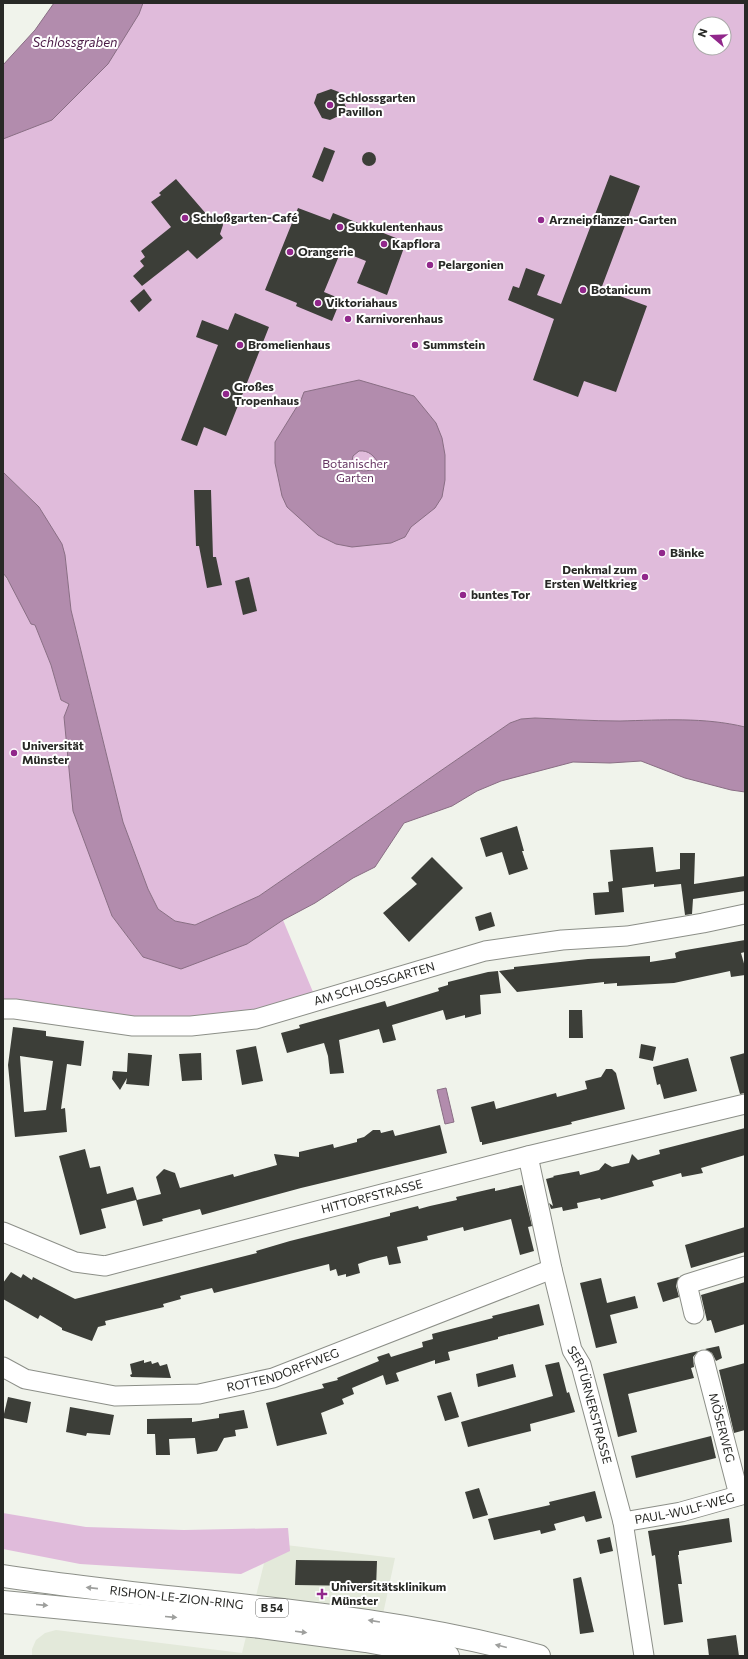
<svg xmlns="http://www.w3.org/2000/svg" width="748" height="1659" font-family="Commissioner,sans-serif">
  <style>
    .built { fill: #e3e9da }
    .green { fill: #e0bbdb; fill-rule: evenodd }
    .water { fill: #b28cad; stroke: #896e84; fill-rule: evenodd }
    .building { fill: #3c3e38; fill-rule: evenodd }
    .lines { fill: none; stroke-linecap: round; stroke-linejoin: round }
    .street-casing { stroke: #8c8f88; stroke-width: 21 }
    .primary-casing { stroke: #8c8f88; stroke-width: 24 }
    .street { stroke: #fff; stroke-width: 19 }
    .primary { stroke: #fff; stroke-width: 22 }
    .oneway { fill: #9e9f9d }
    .poi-dot { fill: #91278b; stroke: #fff; stroke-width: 1.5 }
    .labels { text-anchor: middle; stroke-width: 4; stroke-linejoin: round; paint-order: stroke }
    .shield { fill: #fff; stroke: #686967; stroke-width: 1 }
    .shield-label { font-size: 11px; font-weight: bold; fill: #282926 }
    .poi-label { font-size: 12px; font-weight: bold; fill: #282926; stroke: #fff; text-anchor: start }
    .park-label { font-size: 12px; fill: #653461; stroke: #fff }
    .street-label { font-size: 12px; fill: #282926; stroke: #fff }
    .water-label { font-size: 13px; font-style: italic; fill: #4b1c47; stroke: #fff }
  </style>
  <rect width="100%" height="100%" fill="#f0f3eb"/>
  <!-- built -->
  <polygon class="built" points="269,1543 395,1558 374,1656 32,1656 32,1649 36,1640 45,1633 56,1630 242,1653"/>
  <!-- green -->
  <g class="green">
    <path d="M143 3H745V727C704 717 662 720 620 721 592 721 563 719 535 718L521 719 510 723 259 896 195 925 175 921 158 909 148 889 123 822 71 610 65 555 39 507 3 472V139L52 119 139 14ZM700 24H724V48H700Z"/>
    <polygon points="3,573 35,624 51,665 61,700 69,704 105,895 112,916 143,957 247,944 283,920 313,992 257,1011 130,1023 3,1005"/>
    <polygon points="3,1513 86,1527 184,1530 288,1528 290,1551 241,1574 80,1564 3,1549"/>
  </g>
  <!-- water -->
  <g class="water">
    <polygon points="54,3 143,3 139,14 108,64 52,120 3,139 3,65 35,30"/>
    <path d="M359 380 414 396 436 423 442 438 445 455V480L442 497 435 508 411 527 405 537 391 543 352 547 336 544 318 535 287 507 282 496 275 463V442L301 400 304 392ZM359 451C369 450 374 456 379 464L377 469C366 471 360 473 351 466L353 456Z"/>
    <path d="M3 472 39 507 62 544 65 555 71 610 123 822 148 889 158 909 175 921 195 925 259 896 510 723 521 719 535 718C563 719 592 721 620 721 662 720 704 717 745 727V792L731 790 685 778 641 761 610 763 573 762 501 781 477 791 452 806 404 823 375 867 353 878 315 903 283 920 247 944 181 969 143 957 112 916 73 811 64 717 69 704 61 700 51 665 35 625 31 624 7 578 3 573Z"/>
    <polygon points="446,1088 454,1122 445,1124 437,1090"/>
  </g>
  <!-- building -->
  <g class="building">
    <polygon points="331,89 339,92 346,107 343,114 330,120 322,118 314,103 317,94"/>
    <polygon points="324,147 335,151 323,182 312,177"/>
    <circle cx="369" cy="159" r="7"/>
    <polygon points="610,175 640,186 601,289 647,306 616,392 584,381 578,397 533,380 554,319 508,300 513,286 519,288 526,268 545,275 537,295 561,304"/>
    <polygon points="176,179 208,216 218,216 222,219 223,225 220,234 223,238 197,259 188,250 142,286 133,276 144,266 140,261 145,257 141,251 171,227 151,202 161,195 159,193"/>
    <polygon points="298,208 330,220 333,213 406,242 387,295 357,283 366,261 341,251 324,292 341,299 332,321 296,306 297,303 265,290"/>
    <polygon points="144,289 152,300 139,312 130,301"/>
    <polygon points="235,313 269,327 226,436 204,427 197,446 181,440 218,345 196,337 202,320 228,330"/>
    <polygon points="194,490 211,490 213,557 216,557 222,585 207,588 199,546 196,546"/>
    <polygon points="249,577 257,611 243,615 235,581"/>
    <polygon points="517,826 524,851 522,851 528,869 509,875 502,852 486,857 480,838"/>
    <polygon points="653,847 656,872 680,869 680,853 695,853 694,884 745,876 745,891 693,899 692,914 685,915 681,884 654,887 654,884 622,888 624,912 595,915 593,893 609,892 608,882 613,881 610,850"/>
    <polygon points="432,857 463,888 409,942 383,913 417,884 411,878"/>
    <polygon points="491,912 495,926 479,931 475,917"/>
    <polygon points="745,940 745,952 741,953 745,967 745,975 731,977 730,971 674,983 617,986 617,983 604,984 604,982 517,992 499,971 514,969 514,967 588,959 650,956 650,962 676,958 675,953 680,951"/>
    <polygon points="498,971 501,993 480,995 481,1014 465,1018 465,1015 446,1020 443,1010 392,1025 396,1040 383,1043 379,1029 339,1040 344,1073 330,1074 328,1056 324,1043 287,1053 281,1033 300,1028 299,1025 385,1001 387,1007 439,991 438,988 448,985 448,982 488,972"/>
    <polygon points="569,1010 582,1010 583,1038 569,1038"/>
    <path d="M13 1027 46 1031V1036L84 1041 81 1066 67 1064 61 1109 65 1108 67 1132 15 1137 8 1065ZM20 1056 53 1061 46 1110 24 1112Z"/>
    <polygon points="641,1044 656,1047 653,1061 639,1058"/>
    <polygon points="256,1046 263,1081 242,1085 236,1050"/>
    <polygon points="128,1053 152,1055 149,1086 126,1084 127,1078 120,1090 112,1079 113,1071 127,1072"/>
    <polygon points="201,1053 202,1080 182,1081 179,1054"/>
    <polygon points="745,1053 745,1093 740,1094 730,1057"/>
    <polygon points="688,1058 697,1091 664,1099 660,1084 657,1085 653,1067"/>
    <polygon points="606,1069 612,1069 616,1073 625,1109 571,1122 572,1124 482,1145 482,1142 480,1142 471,1107 494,1101 496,1109 556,1093 557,1097 587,1089 585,1081 601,1077"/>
    <polygon points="440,1125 447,1153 301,1188 202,1215 200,1209 162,1219 163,1221 143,1226 136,1200 101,1209 106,1228 80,1235 59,1156 85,1149 90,1168 100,1166 107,1194 133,1187 137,1200 161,1194 156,1177 164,1169 175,1173 180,1188 233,1174 234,1177 277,1165 274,1154 299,1157 299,1152 333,1144 334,1148 357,1142 357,1139 364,1137 373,1130 380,1130 381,1133 393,1130 395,1136"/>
    <polygon points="745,1128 745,1155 701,1168 703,1173 682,1177 681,1173 652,1181 654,1186 601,1200 600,1198 577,1203 578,1208 563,1211 562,1207 551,1209 549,1203 553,1206 546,1179 554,1177 553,1176 579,1171 580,1175 599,1170 605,1163 612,1167 629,1163 632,1154 638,1160 660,1154 659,1150"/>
    <polygon points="522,1185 532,1226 528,1227 534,1251 520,1255 511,1219 464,1231 463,1227 427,1236 428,1240 397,1247 401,1263 389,1265 387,1256 370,1260 358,1264 360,1273 346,1277 346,1274 338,1276 336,1269 330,1271 329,1264 214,1293 212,1288 180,1296 181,1299 163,1304 164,1307 105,1321 106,1325 98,1327 92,1341 62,1330 62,1328 40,1315 38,1319 3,1299 3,1283 11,1272 21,1278 23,1274 32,1280 33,1277 75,1299 257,1253 256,1251 290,1241 390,1216 390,1213 418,1206 419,1209 430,1206 457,1200 456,1197 495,1188 495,1191"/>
    <polygon points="745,1227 745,1252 691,1268 685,1245"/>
    <polygon points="679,1277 676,1286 679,1297 663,1302 657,1283"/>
    <polygon points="601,1278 607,1303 635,1296 638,1308 610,1315 617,1343 596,1348 580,1283"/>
    <polygon points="745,1282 745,1324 715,1333 711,1320 707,1321 701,1295"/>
    <polygon points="539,1304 544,1325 498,1337 498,1339 448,1352 450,1360 435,1364 435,1360 396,1373 399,1381 386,1385 383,1375 352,1388 354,1394 342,1399 344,1404 321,1413 327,1434 277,1446 266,1403 324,1388 322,1384 338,1380 337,1378 379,1361 377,1357 389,1353 391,1357 423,1347 422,1342 433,1339 432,1334 493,1318 492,1316"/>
    <polygon points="719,1346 722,1358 716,1361 712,1353 705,1349"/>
    <polygon points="698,1351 693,1357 694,1367 691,1368 694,1378 628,1394 637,1432 618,1437 603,1374"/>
    <polygon points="144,1360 144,1363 151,1361 152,1364 158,1362 160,1366 167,1364 171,1378 131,1377 130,1375 132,1374 130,1364"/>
    <polygon points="559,1362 567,1393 569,1392 575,1412 530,1424 531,1431 468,1447 461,1422 553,1396 545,1365"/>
    <polygon points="745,1363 745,1430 734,1433 719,1370"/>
    <polygon points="513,1364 516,1377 478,1387 476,1374"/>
    <polygon points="451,1392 459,1417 445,1421 437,1396"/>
    <polygon points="8,1397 31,1402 27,1423 3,1418"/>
    <polygon points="70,1407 114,1415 110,1435 87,1433 86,1436 66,1432"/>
    <polygon points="244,1410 248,1428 235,1430 236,1436 224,1438 217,1451 197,1454 195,1438 169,1439 170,1455 156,1455 155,1434 147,1434 147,1419 192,1418 192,1422 219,1418 219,1414"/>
    <polygon points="711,1436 716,1458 636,1478 631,1456"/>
    <polygon points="479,1488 488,1515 473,1519 465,1492"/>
    <polygon points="595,1491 602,1518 586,1522 584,1516 554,1524 556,1530 541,1534 540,1530 494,1540 488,1519 550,1505 549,1502"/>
    <polygon points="729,1518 732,1542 679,1551 679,1555 678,1555 682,1584 678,1584 683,1622 664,1625 655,1555 652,1556 648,1531"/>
    <polygon points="610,1537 613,1551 600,1554 597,1540"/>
    <polygon points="296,1560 377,1561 376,1589 362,1589 362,1586 295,1585"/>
    <polygon points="581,1577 594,1632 580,1634 573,1579"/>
    <polygon points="736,1635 739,1656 709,1656 707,1639"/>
  </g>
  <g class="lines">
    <defs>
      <g id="street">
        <path id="s1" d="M3 1009H15L133 1026H191L256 1019 485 951 562 940 627 936 703 923 745 914"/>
        <path id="s2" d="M528 1156 552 1269 572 1350 581 1365 623 1522 644 1656"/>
        <path id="s3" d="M3 1232 75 1262 105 1266 528 1156 745 1104"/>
        <polyline points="694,1314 687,1284 745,1266"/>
        <path id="s4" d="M704 1360 739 1495"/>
        <path id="s5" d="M3 1367 25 1379 115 1396 199 1394 273 1378 552 1269"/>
        <path id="s6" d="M623 1522 681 1512 745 1494"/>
      </g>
      <g id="primary">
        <path id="s7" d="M3 1576C182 1604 363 1608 539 1656"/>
        <polyline points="3,1602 261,1627 366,1641 448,1656"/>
      </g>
    </defs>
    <!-- street casing -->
    <use href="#street" class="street-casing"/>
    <!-- primary casing -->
    <use href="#primary" class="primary-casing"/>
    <!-- street -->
    <use href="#street" class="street"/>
    <!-- primary -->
    <use href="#primary" class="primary"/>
  </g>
  <!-- one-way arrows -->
  <defs><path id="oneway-solid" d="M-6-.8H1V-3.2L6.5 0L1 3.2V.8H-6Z"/></defs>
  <g class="oneway">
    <use href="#oneway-solid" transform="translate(92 1588) rotate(-174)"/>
    <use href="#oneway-solid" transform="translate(42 1605) rotate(5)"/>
    <use href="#oneway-solid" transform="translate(171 1617) rotate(5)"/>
    <use href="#oneway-solid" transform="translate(374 1621) rotate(-171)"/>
    <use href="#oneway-solid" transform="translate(301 1632) rotate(7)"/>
    <use href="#oneway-solid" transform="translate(501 1646) rotate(-166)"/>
  </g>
  <!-- markers -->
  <g class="poi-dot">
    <circle cx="330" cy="105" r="4"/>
    <circle cx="185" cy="218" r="4"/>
    <circle cx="541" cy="220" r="4"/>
    <circle cx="340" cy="227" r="4"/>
    <circle cx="384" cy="244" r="4"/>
    <circle cx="290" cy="252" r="4"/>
    <circle cx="430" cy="265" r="4"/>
    <circle cx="583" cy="290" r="4"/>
    <circle cx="318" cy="303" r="4"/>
    <circle cx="348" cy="319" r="4"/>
    <circle cx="240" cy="345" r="4"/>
    <circle cx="415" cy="345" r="4"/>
    <circle cx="226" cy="394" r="4"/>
    <circle cx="662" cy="553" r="4"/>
    <circle cx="645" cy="577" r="4"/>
    <circle cx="463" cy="595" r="4"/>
    <circle cx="14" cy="753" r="4"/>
    <path d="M320 1588h4v4h4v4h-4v4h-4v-4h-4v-4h4z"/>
  </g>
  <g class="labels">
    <!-- shield labels -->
    <rect class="shield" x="256" y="1599" width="32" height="18" rx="3"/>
    <g class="shield-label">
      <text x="272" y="1612">B 54</text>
    </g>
    <!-- poi labels -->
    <g class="poi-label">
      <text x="338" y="102">Schlossgarten<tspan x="338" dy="14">Pavillon</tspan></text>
      <text x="193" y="222">Schloßgarten-Café</text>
      <text x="549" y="224">Arzneipflanzen-Garten</text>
      <text x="348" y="231">Sukkulentenhaus</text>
      <text x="392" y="248">Kapflora</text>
      <text x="298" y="256">Orangerie</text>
      <text x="438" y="269">Pelargonien</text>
      <text x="591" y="294">Botanicum</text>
      <text x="326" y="307">Viktoriahaus</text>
      <text x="356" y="323">Karnivorenhaus</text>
      <text x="248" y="349">Bromelienhaus</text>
      <text x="423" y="349">Summstein</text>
      <text x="234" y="391">Großes<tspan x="234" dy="14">Tropenhaus</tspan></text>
      <text x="670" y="557">Bänke</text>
      <text x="637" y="574" text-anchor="end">Denkmal zum<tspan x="637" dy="14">Ersten Weltkrieg</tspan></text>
      <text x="471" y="599">buntes Tor</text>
      <text x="22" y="750">Universität<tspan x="22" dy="14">Münster</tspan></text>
      <text x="331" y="1591">Universitätsklinikum<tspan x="331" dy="14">Münster</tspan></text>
    </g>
    <!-- park labels -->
    <g class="park-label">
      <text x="355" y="468">Botanischer<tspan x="355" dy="14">Garten</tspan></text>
    </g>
    <!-- street labels -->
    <g class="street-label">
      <text dy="4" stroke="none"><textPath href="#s1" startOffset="378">AM SCHLOSSGARTEN</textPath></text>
      <text dy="4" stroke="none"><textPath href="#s3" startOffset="384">HITTORFSTRASSE</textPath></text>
      <text dy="4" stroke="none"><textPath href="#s5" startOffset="288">ROTTENDORFFWEG</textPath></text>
      <text dy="4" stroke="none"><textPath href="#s2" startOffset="257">SERTÜRNERSTRASSE</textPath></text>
      <text dy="4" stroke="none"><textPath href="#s4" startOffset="70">MÖSERWEG</textPath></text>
      <text dy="4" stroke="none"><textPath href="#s6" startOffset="63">PAUL-WULF-WEG</textPath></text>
      <text dy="4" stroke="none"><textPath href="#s7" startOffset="175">RISHON-LE-ZION-RING</textPath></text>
    </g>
    <!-- water labels -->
    <g class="water-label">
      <text x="75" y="47">Schlossgraben</text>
    </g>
  </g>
  <!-- border -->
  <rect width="748" height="1659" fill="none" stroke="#282926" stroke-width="8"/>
  <!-- north arrow -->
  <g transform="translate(712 36) rotate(289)"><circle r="19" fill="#ffffff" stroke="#a9a9a8"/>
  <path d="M0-3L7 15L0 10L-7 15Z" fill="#91278b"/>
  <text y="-6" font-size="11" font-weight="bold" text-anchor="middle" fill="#282926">N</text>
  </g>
</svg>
